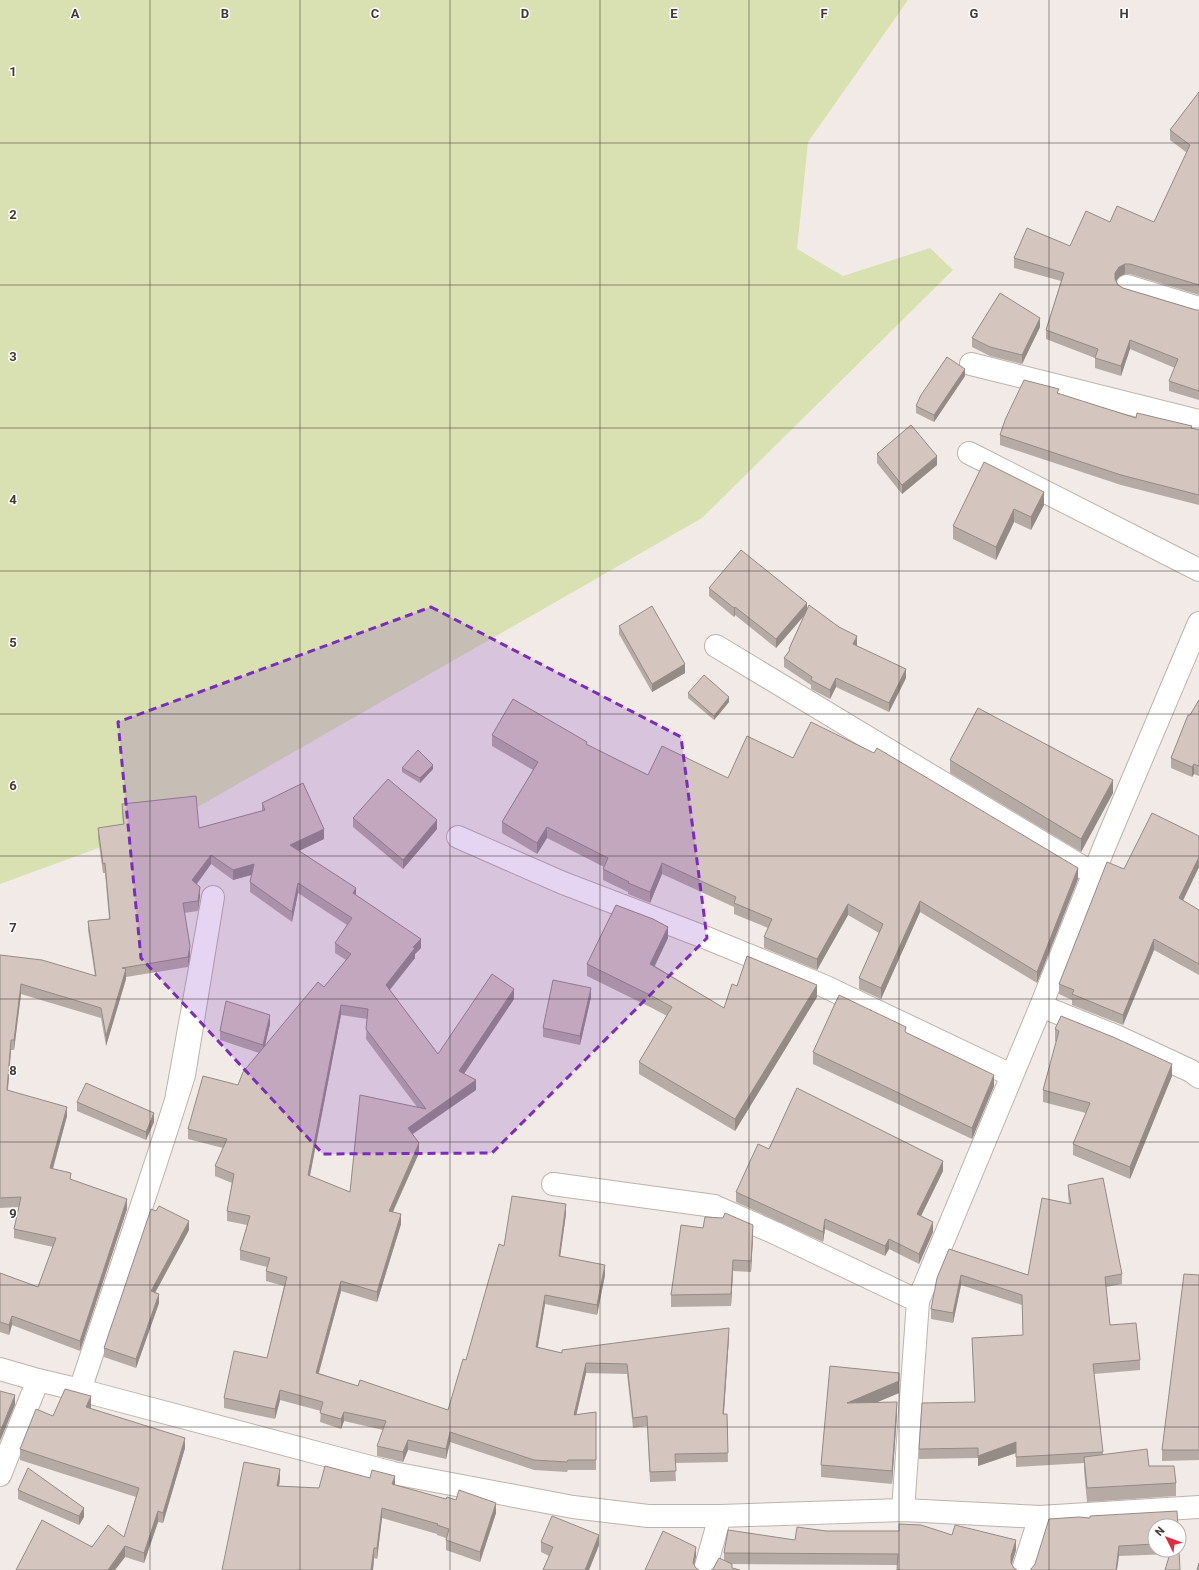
<svg xmlns="http://www.w3.org/2000/svg" width="1199" height="1570" font-family="Roboto,sans-serif">
  <style>
    .green { fill: #d9e1b2 }
    .lines { fill: none; stroke-linecap: round; stroke-linejoin: round }
    .street-casing { stroke: #beb3ac; stroke-width: 24 }
    .street { stroke: #fff; stroke-width: 22 }
    .wall { fill: #b6aaa4; fill-rule: evenodd }
    .shaded-wall { fill: #948b86 }
    .building { fill: #d4c6bf; stroke: #948b86; fill-rule: evenodd }
    .marked { fill: #7b2cbf; fill-opacity: 0.2; stroke: #7b2cbf; stroke-width: 3; stroke-dasharray: 8 5; stroke-linejoin: round }
    .grid { fill: none; stroke: #433a36; stroke-width: 1; stroke-opacity: 0.55 }
    .grid-label { font-size: 13px; text-anchor: middle; font-weight: bold; fill: #433a36; stroke: #fff; stroke-width: 3; stroke-linejoin: round; paint-order: stroke }
  </style>
  <rect width="100%" height="100%" fill="#f1eae6"/>
  <!-- green -->
  <polygon class="green" points="0,0 908,0 808,142 797,249 843,276 930,248 953,270 702,518 175,820 0,884"/>
  <g class="lines">
    <defs>
      <g id="street">
        <polyline points="1127,286 1199,308"/>
        <polyline points="971,364 1199,421"/>
        <polyline points="969,453 1199,570"/>
        <polyline points="716,646 1094,874"/>
        <polyline points="458,837 563,883 704,937 824,986 1011,1075"/>
        <polyline points="1041,1006 1118,1037 1191,1071 1199,1077"/>
        <polyline points="553,1184 714,1206 775,1233 918,1301"/>
        <polyline points="0,1369 38,1380 80,1390 393,1473 573,1507 648,1516 720,1516 903,1510 1040,1517 1199,1507"/>
        <path d="M80 1390C115 1285 151 1181 184 1075L213 897 177 1095"/>
        <polyline points="0,1475 38,1380"/>
        <polyline points="903,1510 918,1301 1041,1006 1105,845 1199,623"/>
        <polyline points="705,1570 720,1516"/>
        <polyline points="1023,1570 1040,1517"/>
      </g>
    </defs>
    <!-- street casing -->
    <use href="#street" class="street-casing"/>
    <!-- street -->
    <use href="#street" class="street"/>
  </g>
  <!-- wall -->
  <g class="wall">
    <polygon points="1199,92 1199,295 1130,274 1125,274 1119,277 1116,281 1118,285 1123,288 1196,310 1199,310 1199,400 1169,391 1169,381 1175,368 1130,349 1121,376 1095,368 1095,358 1046,339 1046,330 1061,281 1014,268 1014,258 1070,246 1110,222 1154,222 1187,153 1170,140 1170,130"/>
    <polygon points="1040,327 1022,364 990,356 972,347 972,338"/>
    <polygon points="965,376 934,422 916,413 916,406"/>
    <polygon points="1059,394 1136,418 1199,430 1199,505 1121,485 1000,445 1000,435"/>
    <polygon points="877,454 937,465 902,494 877,463"/>
    <polygon points="1044,492 1044,505 1031,530 1014,522 996,560 953,539 953,526"/>
    <polygon points="709,588 807,610 857,645 857,646 906,678 889,712 836,687 830,699 811,689 811,685 784,667 784,658 789,651 789,649 805,615 776,648 735,615 734,617 709,596"/>
    <polygon points="619,626 685,673 652,692 619,634"/>
    <polygon points="688,693 729,702 714,720 688,698"/>
    <polygon points="1199,700 1199,776 1194,774 1192,777 1171,768 1171,758 1190,715"/>
    <polygon points="492,735 587,745 648,775 728,778 793,758 1078,879 1037,983 920,912 881,999 859,989 859,978 879,933 848,915 817,970 764,948 764,937 768,928 734,914 734,907 662,874 650,903 628,894 628,892 603,880 603,869 604,867 547,838 537,854 502,833 502,822 533,770 492,746"/>
    <polygon points="950,760 1113,793 1081,852 950,773"/>
    <polygon points="402,768 433,769 420,783 402,772"/>
    <path d="M262 803 324 839 299 851 356 895 421 948 415 954V958L390 990 438 1054 514 999 464 1074 476 1090 413 1134 419 1153 393 1212 401 1224 377 1302 341 1291 319 1373 358 1386 448 1410 466 1360 504 1246 566 1214 560 1256 605 1275 597 1315 545 1304 538 1347 562 1353 729 1337 724 1414H727L728 1462 675 1463 676 1481 650 1482 647 1426 633 1428 627 1374 586 1373 576 1415 596 1412V1470H568L567 1472 534 1470 450 1442 446 1459 408 1450 403 1462 377 1456V1446L383 1430 344 1421 341 1429 320 1422 321 1411 280 1400 275 1419 224 1408V1398L267 1358 284 1286 266 1281V1271L267 1267 240 1260V1250L247 1225 227 1221V1211L232 1183 215 1176V1166L223 1148 188 1139V1129L238 1085 259 1053 220 1040V1031L270 1024 265 1046 324 987 346 960 335 953V943L347 925 298 893 292 922 250 892V882L252 875 233 880 211 864 197 884 200 896 198 911 184 913 190 956 188 967 126 977V979L106 1046 101 1018 21 994 14 1050H11L8 1090 67 1116 53 1169 71 1179 127 1209 80 1351 12 1325 9 1335 0 1332V1273L38 1287 53 1247 14 1238V1229L19 1207 0 1208V955L95 976 88 930V921L109 919 105 873H103L98 838V828L123 824 122 814V804L199 828 262 811ZM341 1015 367 1019 366 1039 417 1107 350 1192 310 1176Z"/>
    <polygon points="353,818 437,829 403,869 353,827"/>
    <polygon points="1199,836 1199,867 1183,900 1199,910 1199,975 1154,950 1123,1025 1072,1005 1072,1000 1059,994 1059,984 1124,869"/>
    <polygon points="668,938 655,966 724,1008 737,986 817,997 735,1131 639,1074 639,1062 667,1016 652,1008 587,976 587,964"/>
    <polygon points="591,997 580,1045 543,1037 543,1028"/>
    <polygon points="1055,1029 1172,1076 1130,1179 1073,1155 1073,1144 1086,1113 1043,1102 1043,1090 1056,1042 1055,1041"/>
    <polygon points="813,1052 994,1086 972,1139 813,1064"/>
    <polygon points="77,1102 154,1122 146,1140 77,1111"/>
    <polygon points="769,1149 943,1171 921,1216 933,1232 919,1264 889,1249 885,1256 825,1229 823,1242 736,1202 736,1192"/>
    <polygon points="1068,1185 1122,1274 1122,1284 1106,1287 1110,1325 1140,1360 1140,1370 1094,1374 1103,1454 1149,1466 1176,1483 1176,1496 1087,1502 1084,1470 1084,1463 1016,1467 1016,1453 978,1466 978,1458 919,1459 919,1449 975,1402 972,1338 1023,1335 1022,1305 961,1285 953,1323 931,1319 931,1309 949,1249 1028,1275 1069,1203 1068,1195"/>
    <polygon points="189,1230 155,1293 159,1303 136,1368 104,1357 104,1348"/>
    <polygon points="753,1237 751,1272 733,1271 731,1306 671,1307 671,1295"/>
    <polygon points="1199,1275 1199,1460 1162,1461 1162,1450"/>
    <polygon points="830,1366 899,1385 899,1393 877,1402 897,1414 892,1484 821,1477 821,1465"/>
    <polygon points="91,1407 90,1408 185,1448 163,1523 158,1522 144,1563 125,1557 115,1570 16,1570 124,1537 136,1497 20,1460 20,1449 53,1416"/>
    <polygon points="280,1479 279,1486 319,1488 395,1485 496,1513 480,1562 446,1550 446,1538 437,1535 437,1534 382,1518 377,1559 374,1558 373,1570 222,1570"/>
    <polygon points="18,1490 84,1517 79,1525 18,1499"/>
    <polygon points="1155,1526 1155,1550 1179,1550 1170,1554 1119,1556 1030,1570"/>
    <polygon points="826,1531 952,1535 1016,1550 1012,1564 1014,1568 898,1565 731,1564 713,1569 724,1560 724,1553 795,1540"/>
    <polygon points="541,1542 599,1545 589,1570 543,1570 549,1556 541,1552"/>
  </g>
  <!-- shaded-wall -->
  <g class="shaded-wall">
    <polygon points="1125,264 1125,274 1119,277 1115,283 1115,273 1119,267"/>
    <polygon points="1040,318 1040,327 1022,364 1022,355"/>
    <polygon points="1130,340 1130,349 1121,376 1121,366"/>
    <polygon points="965,369 965,376 934,422 934,415"/>
    <polygon points="937,456 937,465 902,494 902,485"/>
    <polygon points="1044,492 1044,505 1031,530 1031,517"/>
    <polygon points="1014,509 1014,522 996,560 996,547"/>
    <polygon points="807,603 807,612 776,648 776,639"/>
    <polygon points="735,607 735,615 734,617 734,608"/>
    <polygon points="857,636 857,645 853,653 853,644"/>
    <polygon points="685,664 685,673 652,692 652,684"/>
    <polygon points="906,669 906,678 889,712 889,703"/>
    <polygon points="836,678 836,687 830,699 830,690"/>
    <polygon points="729,697 729,702 714,720 714,716"/>
    <polygon points="1194,764 1194,774 1192,777 1192,767"/>
    <polygon points="433,765 433,769 420,783 420,778"/>
    <polygon points="1113,780 1113,793 1081,852 1081,839"/>
    <polygon points="437,820 437,829 403,869 403,860"/>
    <polygon points="547,827 547,838 537,854 537,843"/>
    <polygon points="324,829 324,839 290,855 290,845"/>
    <polygon points="211,855 211,864 192,890 192,880"/>
    <polygon points="1199,857 1199,867 1179,909 1179,898"/>
    <polygon points="662,863 662,874 650,903 650,892"/>
    <polygon points="254,864 254,874 233,880 233,870"/>
    <polygon points="1078,868 1078,879 1037,983 1037,972"/>
    <polygon points="298,883 298,893 292,922 292,912"/>
    <polygon points="200,887 200,896 198,911 198,901"/>
    <polygon points="356,888 356,898 353,893"/>
    <polygon points="920,901 920,912 881,999 881,988"/>
    <polygon points="848,904 848,915 817,970 817,959"/>
    <polygon points="668,927 668,938 650,975 650,964"/>
    <polygon points="421,939 421,948 415,954 415,958 386,994 386,985 413,947"/>
    <polygon points="1154,939 1154,950 1123,1025 1123,1015"/>
    <polygon points="190,946 190,956 188,967 188,957"/>
    <polygon points="126,969 126,979 106,1046 106,1036"/>
    <polygon points="21,984 21,994 14,1050 14,1040"/>
    <polygon points="817,985 817,997 735,1131 735,1119"/>
    <polygon points="591,988 591,997 580,1045 580,1036"/>
    <polygon points="514,989 514,999 459,1081 459,1071"/>
    <polygon points="341,1005 341,1015 308,1185 308,1175"/>
    <polygon points="270,1015 270,1024 263,1054 263,1045"/>
    <polygon points="11,1040 11,1050 7,1099 7,1090"/>
    <polygon points="1172,1064 1172,1076 1130,1179 1130,1167"/>
    <polygon points="994,1075 994,1086 972,1139 972,1128"/>
    <polygon points="476,1080 476,1090 408,1137 408,1128"/>
    <polygon points="67,1107 67,1116 50,1178 50,1168"/>
    <polygon points="154,1113 154,1122 146,1140 146,1132"/>
    <polygon points="419,1143 419,1153 389,1220 389,1211"/>
    <polygon points="943,1161 943,1171 917,1224 917,1214"/>
    <polygon points="127,1199 127,1209 80,1351 80,1341"/>
    <polygon points="566,1204 566,1214 559,1265 559,1256"/>
    <polygon points="401,1214 401,1224 377,1302 377,1292"/>
    <polygon points="825,1219 825,1229 823,1242 823,1232"/>
    <polygon points="189,1221 189,1230 151,1300 151,1291"/>
    <polygon points="933,1222 933,1232 919,1264 919,1254"/>
    <polygon points="753,1225 753,1237 751,1272 751,1261"/>
    <polygon points="889,1239 889,1249 885,1256 885,1246"/>
    <polygon points="733,1260 733,1271 731,1306 731,1294"/>
    <polygon points="605,1265 605,1275 597,1315 597,1305"/>
    <polygon points="961,1275 961,1285 953,1323 953,1313"/>
    <polygon points="341,1281 341,1291 316,1382 316,1373"/>
    <polygon points="159,1294 159,1303 136,1368 136,1359"/>
    <polygon points="545,1295 545,1304 536,1357 536,1347"/>
    <polygon points="12,1316 12,1325 9,1335 9,1325"/>
    <polygon points="729,1328 729,1337 723,1424 723,1414"/>
    <polygon points="586,1363 586,1373 574,1425 574,1415"/>
    <polygon points="899,1373 899,1393 847,1415 847,1403"/>
    <polygon points="280,1390 280,1400 275,1419 275,1409"/>
    <polygon points="15,1395 15,1405 0,1441 0,1432"/>
    <polygon points="91,1396 91,1407 86,1417 86,1407"/>
    <polygon points="897,1402 897,1414 892,1484 892,1471"/>
    <polygon points="344,1412 344,1421 341,1429 341,1419"/>
    <polygon points="450,1432 450,1442 446,1459 446,1449"/>
    <polygon points="185,1438 185,1448 163,1523 163,1513"/>
    <polygon points="408,1440 408,1450 403,1462 403,1452"/>
    <polygon points="1016,1442 1016,1453 978,1466 978,1456"/>
    <polygon points="280,1469 280,1479 277,1496 277,1486"/>
    <polygon points="395,1476 395,1486 392,1484"/>
    <polygon points="496,1503 496,1513 480,1562 480,1552"/>
    <polygon points="84,1508 84,1517 79,1525 79,1516"/>
    <polygon points="382,1508 382,1518 377,1559 377,1548"/>
    <polygon points="158,1511 158,1522 144,1563 144,1553"/>
    <polygon points="599,1535 599,1545 589,1570 585,1570"/>
    <polygon points="1016,1540 1016,1550 1011,1566 1011,1556"/>
    <polygon points="125,1546 125,1557 115,1570 108,1570"/>
    <polygon points="1119,1546 1119,1556 1117,1570 1116,1570"/>
    <polygon points="696,1547 696,1557 693,1570 693,1563"/>
    <polygon points="374,1548 374,1558 373,1570 371,1570"/>
  </g>
  <!-- building -->
  <g class="building">
    <polygon points="1199,92 1199,285 1130,264 1125,264 1119,267 1115,273 1115,279 1118,285 1123,288 1196,310 1199,310 1199,391 1169,381 1178,359 1130,340 1121,366 1095,358 1098,349 1046,330 1064,273 1014,258 1027,228 1070,246 1086,211 1110,222 1117,206 1154,222 1190,145 1170,130"/>
    <polygon points="1000,293 1040,318 1022,355 990,347 972,338"/>
    <polygon points="947,357 965,369 934,415 916,406 921,395"/>
    <polygon points="1024,380 1059,389 1057,393 1136,418 1137,413 1192,426 1191,428 1199,430 1199,495 1121,475 1000,435 1005,420"/>
    <polygon points="911,425 937,456 902,485 877,454"/>
    <polygon points="984,462 1044,492 1031,517 1014,509 996,547 953,526"/>
    <polygon points="741,550 807,603 776,639 735,607 734,608 709,588"/>
    <polygon points="809,605 839,627 857,636 853,644 906,669 889,703 836,678 830,690 811,680 812,677 784,658 790,650 789,649"/>
    <polygon points="652,606 685,664 652,684 619,626"/>
    <polygon points="704,675 729,697 714,716 688,693"/>
    <polygon points="513,699 587,742 586,744 648,775 662,746 728,778 747,736 793,758 811,722 874,753 877,748 1078,868 1037,972 920,901 881,988 859,978 883,924 848,904 817,959 764,937 772,919 734,903 736,897 662,863 650,892 628,883 629,882 603,869 608,858 547,827 537,843 502,822 538,762 492,735"/>
    <polygon points="1199,700 1199,766 1194,764 1192,767 1171,758 1188,715 1190,715"/>
    <polygon points="978,708 1113,780 1081,839 950,760"/>
    <polygon points="418,750 433,765 420,778 402,768"/>
    <polygon points="388,779 437,820 403,860 353,818"/>
    <path d="M303 783 324 829 290 845 356 888 353 893 421 939 413 947 415 948 386 985 438 1054 492 974 514 989 459 1071 476 1080 408 1128 419 1143 389 1211 401 1214 377 1292 341 1281 316 1373 358 1386 360 1380 448 1410 463 1359 466 1360 499 1244 504 1246 512 1196 566 1204 559 1256 605 1265 597 1305 545 1295 536 1347 562 1353V1350L729 1328 723 1414H727L728 1453 675 1454 676 1471 650 1472 647 1416 633 1418 627 1364 586 1363 574 1415 596 1412V1460H568L567 1462 534 1460 450 1432 446 1449 408 1440 403 1452 377 1446 386 1421 344 1412 341 1419 320 1413 323 1402 280 1390 275 1409 224 1398 234 1351 267 1358 287 1277 266 1271 270 1258 240 1250 250 1216 227 1211 234 1174 215 1166 227 1139 188 1129 203 1076 238 1085 243 1072 318 982 324 987 351 954 335 943 352 918 298 883 292 912 250 882 254 864 233 870 211 855 192 880 200 887 198 901 183 903 190 946 188 957 122 968 126 969 106 1036 101 1008 21 984 14 1040H11L7 1090 67 1107 50 1168 71 1173 70 1179 127 1199 80 1341 12 1316 9 1325 0 1322V1273L38 1287 56 1238 14 1229 21 1197 0 1198V955L42 960 96 976 88 921 110 919 105 863 103 864 98 828 124 824 122 804 196 796 199 828 265 810 262 803ZM341 1005 368 1009 366 1029 426 1109 360 1095 350 1192 308 1175Z"/>
    <polygon points="1152,813 1199,836 1199,857 1179,898 1199,910 1199,964 1154,939 1123,1015 1072,994 1074,990 1059,984 1107,862 1124,869"/>
    <polygon points="616,905 653,919 668,927 650,964 724,1008 732,984 737,986 747,956 817,985 735,1119 639,1062 672,1007 652,996 587,964"/>
    <polygon points="553,980 591,988 580,1036 543,1028"/>
    <polygon points="839,995 906,1027 905,1032 994,1075 972,1128 813,1052"/>
    <polygon points="226,1001 270,1015 263,1045 220,1031"/>
    <polygon points="1061,1016 1113,1037 1172,1064 1130,1167 1073,1144 1090,1103 1043,1090 1059,1031 1055,1029"/>
    <polygon points="86,1083 154,1113 146,1132 77,1102"/>
    <polygon points="797,1088 943,1161 917,1214 933,1222 919,1254 889,1239 885,1246 825,1219 823,1232 736,1192 758,1144 769,1149"/>
    <polygon points="1103,1178 1122,1274 1105,1277 1110,1325 1136,1323 1140,1360 1093,1364 1103,1452 1016,1457 1016,1442 978,1456 978,1448 919,1449 922,1403 975,1402 972,1338 1023,1335 1022,1295 961,1275 953,1313 931,1309 937,1278 949,1249 1028,1275 1042,1198 1071,1204 1068,1185"/>
    <polygon points="159,1206 189,1221 151,1291 159,1294 136,1359 104,1348 151,1209 156,1211"/>
    <polygon points="725,1213 753,1225 751,1261 733,1260 731,1294 671,1295 681,1225 703,1228 705,1217 723,1218"/>
    <polygon points="1184,1274 1199,1275 1199,1450 1162,1450"/>
    <polygon points="830,1366 899,1373 899,1381 847,1403 897,1402 892,1471 821,1465"/>
    <polygon points="65,1389 91,1396 86,1407 185,1438 163,1513 158,1511 144,1553 125,1546 108,1570 16,1570 42,1520 92,1547 108,1525 124,1537 139,1488 20,1449 36,1409 53,1416"/>
    <polygon points="0,1391 15,1395 0,1432"/>
    <polygon points="1147,1449 1149,1466 1174,1466 1176,1483 1087,1488 1084,1457"/>
    <polygon points="244,1462 280,1469 277,1486 319,1488 325,1466 370,1478 372,1470 395,1476 392,1484 446,1499 447,1497 456,1500 459,1490 496,1503 480,1552 446,1540 449,1529 437,1525 438,1524 382,1508 377,1548 374,1548 371,1570 222,1570"/>
    <polygon points="28,1468 84,1508 79,1516 18,1490"/>
    <polygon points="1177,1511 1178,1526 1155,1526 1155,1544 1119,1546 1116,1570 1030,1570 1031,1569 1035,1564 1049,1519 1079,1517 1090,1518 1090,1516"/>
    <polygon points="552,1516 599,1535 585,1570 543,1570 553,1547 541,1542"/>
    <polygon points="899,1524 921,1525 952,1535 955,1525 1016,1540 1011,1556 1011,1563 1014,1568 1017,1570 897,1570 898,1554 724,1553 728,1530 795,1540 797,1527 826,1531 899,1531"/>
    <polygon points="663,1531 696,1547 693,1563 696,1568 699,1570 645,1570"/>
    <polygon points="1171,1550 1179,1550 1180,1570 1165,1570"/>
    <polygon points="719,1558 732,1564 732,1568 740,1570 711,1570 713,1569"/>
    <polygon points="1199,1563 1199,1570 1197,1570"/>
  </g>
  <!-- marked area -->
  <path class="marked" d="M431 607 681 737 707 938 492 1153 323 1154 141 958 118 722Z"/>
  <!-- grid -->
  <path class="grid" d="M150 0V1570M300 0V1570M450 0V1570M600 0V1570M749 0V1570M899 0V1570M1049 0V1570M0 143H1199M0 285H1199M0 428H1199M0 571H1199M0 714H1199M0 856H1199M0 999H1199M0 1142H1199M0 1285H1199M0 1427H1199"/>
  <g class="grid-label">
    <text x="75" y="18">A</text>
    <text x="225" y="18">B</text>
    <text x="375" y="18">C</text>
    <text x="525" y="18">D</text>
    <text x="674" y="18">E</text>
    <text x="824" y="18">F</text>
    <text x="974" y="18">G</text>
    <text x="1124" y="18">H</text>
    <text x="13" y="76">1</text>
    <text x="13" y="219">2</text>
    <text x="13" y="361">3</text>
    <text x="13" y="504">4</text>
    <text x="13" y="647">5</text>
    <text x="13" y="790">6</text>
    <text x="13" y="932">7</text>
    <text x="13" y="1075">8</text>
    <text x="13" y="1218">9</text>
  </g>
  <!-- north arrow -->
  <g transform="translate(1167 1538) rotate(312)"><circle r="19" fill="#ffffff" stroke="#b4b0af"/>
  <path d="M0-3L7 15L0 10L-7 15Z" fill="#e32a41"/>
  <text y="-6" font-size="11" font-weight="bold" text-anchor="middle" fill="#433a36">N</text>
  </g>
</svg>
